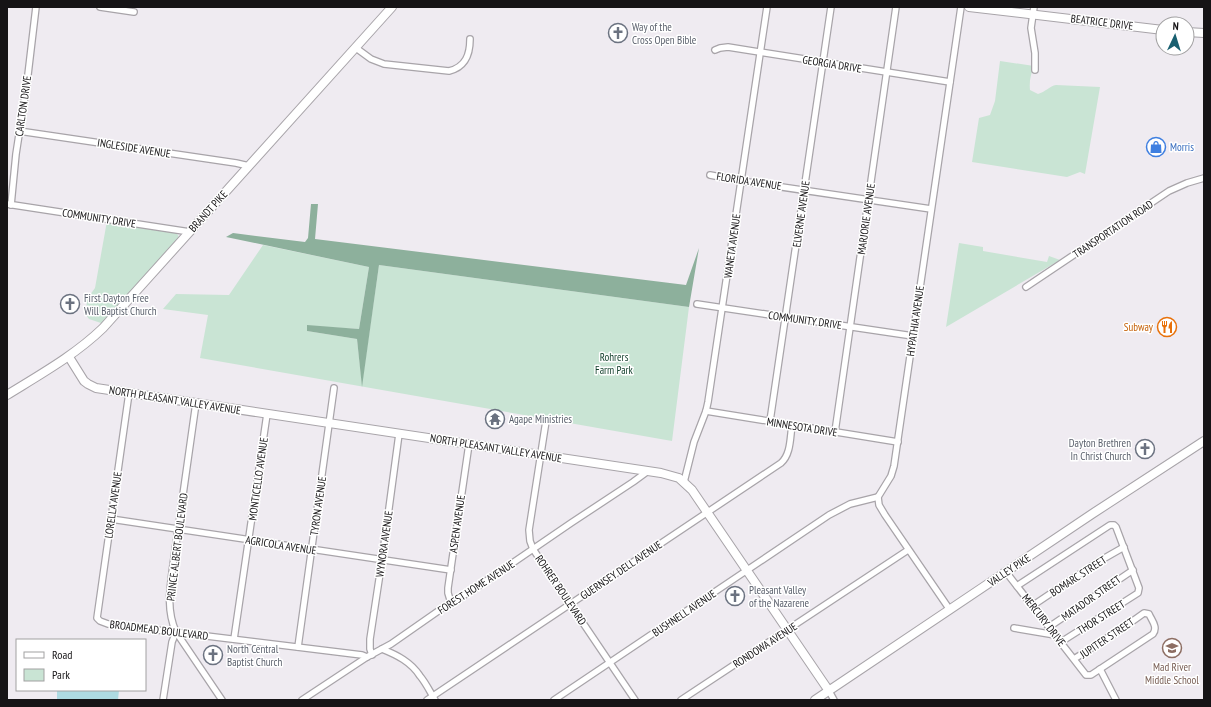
<svg xmlns="http://www.w3.org/2000/svg" width="1211" height="707" font-family="'PT Sans Narrow',sans-serif">
  <style>
    .green { fill: #c9e4d4 }
    .forest { fill: #8db09c }
    .water { fill: #aedae2 }
    .lines { fill: none; stroke-linecap: round; stroke-linejoin: round }
    .street-casing { stroke: #a8a4a9; stroke-width: 8 }
    .secondary-casing { stroke: #a8a4a9; stroke-width: 10 }
    .street { stroke: #fff; stroke-width: 5.5 }
    .secondary { stroke: #fff; stroke-width: 8 }
    .labels { text-anchor: middle; stroke-width: 3; stroke-linejoin: round; paint-order: stroke }
    .street-label { font-size: 11px; fill: #161416; stroke: #fff }
    .worship-label { font-size: 11px; fill: #5b616d; stroke: #fff; text-anchor: start }
    .shop-label { font-size: 11px; fill: #366cbe; stroke: #fff; text-anchor: start }
    .food-label { font-size: 11px; fill: #c56008; stroke: #fff; text-anchor: end }
    .park-label { font-size: 11px; fill: #0f3d29; stroke: #fff }
    .education-label { font-size: 11px; fill: #785e54; stroke: #fff }
  </style>
  <rect width="100%" height="100%" fill="#efebf1"/>
  <!-- green -->
  <g class="green">
    <path d="M1000 61 1034 66C1031 74 1029 81 1030 90L1038 94C1045 92 1050 86 1056 85L1100 87 1085 174 1080 172 1067 177 972 162 979 118 990 115 995 101Z"/>
    <path d="M107 221 169 230C175 232 179 233 179 240L104 324 89 319 86 315 87 299 95 288Z"/>
    <polygon points="959,243 983,247 983,251 1047,262 1049,256 1060,260 946,327"/>
    <polygon points="263,245 369,267 359,329 307,326 307,331 357,339 362,384 379,265 689,307 672,441 200,358 208,315 163,309 176,294 229,295"/>
  </g>
  <!-- forest -->
  <polygon class="forest" points="311,204 318,204 315,239 686,285 699,248 689,307 379,265 362,387 357,339 307,331 307,325 359,329 369,267 226,237 233,233 305,242 308,238"/>
  <!-- water -->
  <polygon class="water" points="57,690 119,690 118,700 57,700"/>
  <g class="lines">
    <defs>
      <g id="street">
        <polyline points="100,7 134,12"/>
        <polyline points="1034,7 1031,28 1035,53 1035,70"/>
        <path d="M356 48 371 59 384 64 449 71C466 67 470 54 470 39"/>
        <polyline points="715,50 720,48 728,47 950,82"/>
        <polyline points="19,131 236,163 249,166"/>
        <polyline points="710,175 741,181 931,209"/>
        <polyline points="7,204 190,232"/>
        <polyline points="11,205 16,154 27,83 36,7"/>
        <polyline points="1026,287 1169,191 1187,183 1204,178"/>
        <polyline points="697,304 913,336"/>
        <polyline points="129,393 97,618 100,621 108,624 362,655 367,657"/>
        <path d="M196 403 173 565C170 588 166 610 176 632L222 700"/>
        <polyline points="706,411 898,442"/>
        <polyline points="546,421 529,530 530,541 533,549 635,700"/>
        <polyline points="770,421 831,7"/>
        <polyline points="835,432 896,7"/>
        <polyline points="684,482 694,442 706,411 708,402 767,7"/>
        <polyline points="111,519 451,570"/>
        <path d="M1006 572 1086 675H1091L1153 634C1158 627 1152 621 1149 614L1144 613 1123 628 1074 659"/>
        <polyline points="1017,586 1110,525 1114,525 1116,527 1139,588 1138,593 1061,642"/>
        <polyline points="451,603 448,593 448,588 469,444"/>
        <polyline points="1032,606 1096,563 1124,547"/>
        <polyline points="950,610 885,515 879,505 878,497 891,476 894,466 961,7"/>
        <polyline points="1049,627 1133,570"/>
        <polyline points="1014,628 1055,635"/>
        <polyline points="234,639 267,414"/>
        <polyline points="298,647 334,388"/>
        <path d="M382 649C397 655 411 662 420 676 426 683 430 692 435 700"/>
        <polyline points="372,655 370,649 370,639 382,560 399,434"/>
        <polyline points="1100,669 1116,700"/>
        <polyline points="829,691 834,700"/>
        <polyline points="163,700 172,642 176,632"/>
        <polyline points="302,700 367,657 391,644 444,607 473,590 571,523 633,482 648,471"/>
        <path d="M427 700 781 463C791 454 790 438 792 425"/>
        <polyline points="554,700 829,515 850,504 878,497"/>
        <polyline points="681,700 908,550"/>
      </g>
      <g id="secondary">
        <polyline points="969,7 1163,30"/>
        <polyline points="1187,32 1204,33"/>
        <polyline points="69,357 84,381 88,384 96,388 661,473 679,478 692,490 829,691"/>
        <path d="M7 395C41 374 75 355 103 328L392 7"/>
        <polyline points="815,700 1092,514 1204,441"/>
      </g>
    </defs>
    <!-- street casing -->
    <use href="#street" class="street-casing"/>
    <!-- secondary casing -->
    <use href="#secondary" class="secondary-casing"/>
    <!-- street -->
    <use href="#street" class="street"/>
    <!-- secondary -->
    <use href="#secondary" class="secondary"/>
  </g>
  <!-- icons -->
  <defs>
    <symbol id="church-ring" viewBox="-11 -11 22 22"><circle r="9.5" fill="#fff" stroke="#6b7280" stroke-width="1.5"/><path d="M-1.2-6h2.4v3.5h3.3v2.4h-3.3V6h-2.4V-.1h-3.3v-2.4h3.3Z" fill="#6b7280"/></symbol>
    <symbol id="shop-ring" viewBox="-11 -11 22 22"><circle r="9.5" fill="#fff" stroke="#3f7fe0" stroke-width="1.5"/><path d="M-5-2.5h2.3a2.7 3.5 0 0 1 5.4 0H5L5.5 6h-11ZM-1.5-2.5h3a1.5 2.3 0 0 0-3 0Z" fill="#3f7fe0"/></symbol>
    <symbol id="restaurant-ring" viewBox="-11 -11 22 22"><circle r="9.5" fill="#fff" stroke="#e8710a" stroke-width="1.5"/><path d="M-5-6h1v4h1v-4h1v4h1v-4h1v5L-1.5 .5V6h-2V.5L-5-1ZM5-6V6H3V1.5H1.5Q1.5-4 5-6Z" fill="#e8710a"/></symbol>
    <symbol id="temple-ring" viewBox="-11 -11 22 22"><circle r="9.5" fill="#fff" stroke="#6b7280" stroke-width="1.5"/><path d="M0-6L5-2H3V0L6.5 2.5H4V6H1.5V3h-3V6H-4V2.5H-6.5L-3 0V-2H-5Z" fill="#6b7280"/></symbol>
    <symbol id="school-ring" viewBox="-11 -11 22 22"><circle r="9.5" fill="#fff" stroke="#8d6e63" stroke-width="1.5"/><path d="M0-5L7-2L0 1L-7-2ZM-4 1L0 2.5L4 1V4Q0 6-4 4Z" fill="#8d6e63"/></symbol>
  </defs>
  <g fill-rule="evenodd">
    <use href="#church-ring" x="607" y="22" width="22" height="22"/>
    <use href="#shop-ring" x="1145" y="136" width="22" height="22"/>
    <use href="#church-ring" x="59" y="293" width="22" height="22"/>
    <use href="#restaurant-ring" x="1156" y="316" width="22" height="22"/>
    <use href="#temple-ring" x="484" y="408" width="22" height="22"/>
    <use href="#church-ring" x="1134" y="438" width="22" height="22"/>
    <use href="#church-ring" x="724" y="585" width="22" height="22"/>
    <use href="#school-ring" x="1161" y="637" width="22" height="22"/>
    <use href="#church-ring" x="202" y="644" width="22" height="22"/>
  </g>
  <g class="labels">
    <!-- street labels -->
    <g class="street-label">
      <text transform="translate(1102 22) rotate(7)" y="4">BEATRICE DRIVE</text>
      <text transform="translate(832 64) rotate(9)" y="4">GEORGIA DRIVE</text>
      <text transform="translate(23 106) rotate(-82)" y="4">CARLTON DRIVE</text>
      <text transform="translate(134 148) rotate(9)" y="4">INGLESIDE AVENUE</text>
      <text transform="translate(749 181) rotate(9)" y="4">FLORIDA AVENUE</text>
      <text transform="translate(208 211) rotate(-48)" y="4">BRANDT PIKE</text>
      <text transform="translate(801 214) rotate(-82)" y="4">ELVERNE AVENUE</text>
      <text transform="translate(99 218) rotate(9)" y="4">COMMUNITY DRIVE</text>
      <text transform="translate(866 219) rotate(-82)" y="4">MARJORIE AVENUE</text>
      <text transform="translate(1113 229) rotate(-34)" y="4">TRANSPORTATION ROAD</text>
      <text transform="translate(732 246) rotate(-82)" y="4">WANETA AVENUE</text>
      <text transform="translate(805 320) rotate(8)" y="4">COMMUNITY DRIVE</text>
      <text transform="translate(915 321) rotate(-82)" y="4">HYPATHIA AVENUE</text>
      <text transform="translate(175 400) rotate(9)" y="4">NORTH PLEASANT VALLEY AVENUE</text>
      <text transform="translate(802 427) rotate(9)" y="4">MINNESOTA DRIVE</text>
      <text transform="translate(496 448) rotate(9)" y="4">NORTH PLEASANT VALLEY AVENUE</text>
      <text transform="translate(258 479) rotate(-82)" y="4">MONTICELLO AVENUE</text>
      <text transform="translate(113 505) rotate(-82)" y="4">LORELLA AVENUE</text>
      <text transform="translate(318 506) rotate(-82)" y="4">TYRON AVENUE</text>
      <text transform="translate(457 524) rotate(-82)" y="4">ASPEN AVENUE</text>
      <text transform="translate(384 544) rotate(-82)" y="4">WYNORA AVENUE</text>
      <text transform="translate(281 545) rotate(9)" y="4">AGRICOLA AVENUE</text>
      <text transform="translate(177 547) rotate(-83)" y="4">PRINCE ALBERT BOULEVARD</text>
      <text transform="translate(621 570) rotate(-34)" y="4">GUERNSEY DELL AVENUE</text>
      <text transform="translate(1009 570) rotate(-34)" y="4">VALLEY PIKE</text>
      <text transform="translate(1078 576) rotate(-33)" y="4">BOMARC STREET</text>
      <text transform="translate(476 587) rotate(-33)" y="4">FOREST HOME AVENUE</text>
      <text transform="translate(561 590) rotate(56)" y="4">ROHRER BOULEVARD</text>
      <text transform="translate(1091 598) rotate(-35)" y="4">MATADOR STREET</text>
      <text transform="translate(684 613) rotate(-34)" y="4">BUSHNELL AVENUE</text>
      <text transform="translate(1101 617) rotate(-32)" y="4">THOR STREET</text>
      <text transform="translate(1044 620) rotate(52)" y="4">MERCURY DRIVE</text>
      <text transform="translate(159 630) rotate(7)" y="4">BROADMEAD BOULEVARD</text>
      <text transform="translate(1107 638) rotate(-34)" y="4">JUPITER STREET</text>
      <text transform="translate(765 645) rotate(-33)" y="4">RONDOWA AVENUE</text>
    </g>
    <!-- worship labels -->
    <g class="worship-label">
      <text x="632" y="31">Way of the<tspan x="632" dy="13">Cross Open Bible</tspan></text>
      <text x="84" y="302">First Dayton Free<tspan x="84" dy="13">Will Baptist Church</tspan></text>
      <text x="509" y="423">Agape Ministries</text>
      <text x="1131" y="447" text-anchor="end">Dayton Brethren<tspan x="1131" dy="13">In Christ Church</tspan></text>
      <text x="749" y="594">Pleasant Valley<tspan x="749" dy="13">of the Nazarene</tspan></text>
      <text x="227" y="653">North Central<tspan x="227" dy="13">Baptist Church</tspan></text>
    </g>
    <!-- shop labels -->
    <g class="shop-label">
      <text x="1170" y="151">Morris</text>
    </g>
    <!-- food labels -->
    <g class="food-label">
      <text x="1153" y="331">Subway</text>
    </g>
    <!-- park labels -->
    <g class="park-label">
      <text x="614" y="361">Rohrers<tspan x="614" dy="13">Farm Park</tspan></text>
    </g>
    <!-- education labels -->
    <g class="education-label">
      <text x="1172" y="671">Mad River<tspan x="1172" dy="13">Middle School</tspan></text>
    </g>
  </g>
  <!-- border -->
  <rect width="1211" height="707" fill="none" stroke="#161416" stroke-width="16"/>
  <!-- legend -->
  <rect x="16" y="639" width="130" height="52" fill="#ffffff" stroke="#a2a1a2"/>
  <rect x="24" y="652" width="20" height="6" fill="#ffffff" stroke="#a2a1a2"/>
  <text x="52" y="659" font-size="12" fill="#161416">Road</text>
  <rect x="24" y="669" width="20" height="12" fill="#c9e4d4" stroke="#a2a1a2"/>
  <text x="52" y="679" font-size="12" fill="#161416">Park</text>
  <!-- north arrow -->
  <g transform="translate(1175 36) rotate(4)"><circle r="19" fill="#ffffff" stroke="#a2a1a2"/>
  <path d="M0-3L7 15L0 10L-7 15Z" fill="#185f70"/>
  <text y="-6" font-size="11" font-weight="bold" text-anchor="middle" fill="#161416">N</text>
  </g>
</svg>
